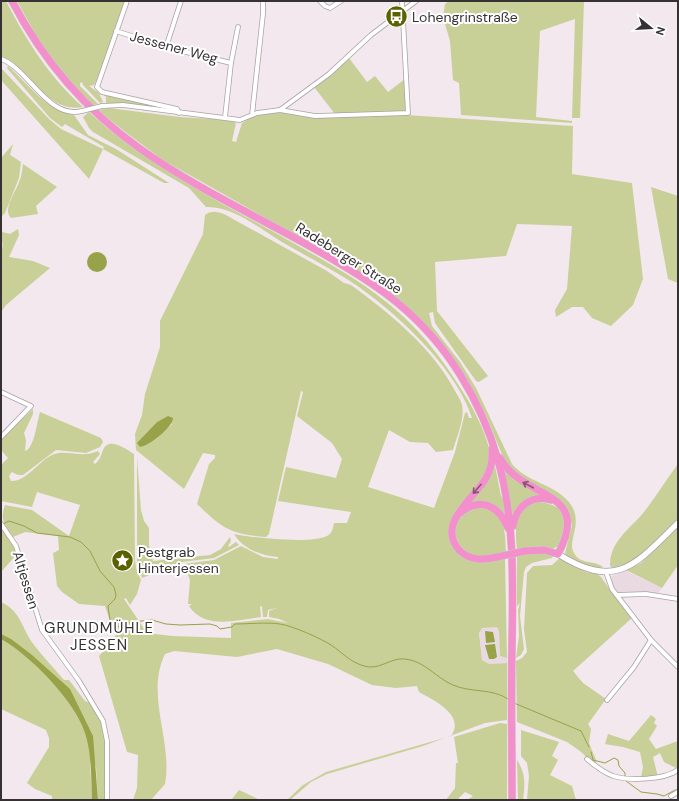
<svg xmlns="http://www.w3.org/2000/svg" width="679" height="801" font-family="'DM Sans',sans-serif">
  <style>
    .built { fill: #e9d9e1 }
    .green { fill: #c8d098; fill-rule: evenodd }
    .water { fill: #97a249 }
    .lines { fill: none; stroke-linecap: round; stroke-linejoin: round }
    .stream { stroke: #97a249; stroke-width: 1 }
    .street-casing { stroke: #aaa1a6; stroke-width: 5.5 }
    .secondary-casing { stroke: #aaa1a6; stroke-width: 7 }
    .highway-casing { stroke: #cbcaca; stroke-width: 8 }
    .street { stroke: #fff; stroke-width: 4 }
    .secondary { stroke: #fff; stroke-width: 5.5 }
    .highway { stroke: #f390cb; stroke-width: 7 }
    .street-bridge-casing { stroke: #aaa1a6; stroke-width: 5.5; stroke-linecap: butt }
    .highway-bridge-casing { stroke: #cbcaca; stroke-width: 8; stroke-linecap: butt }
    .street-bridge { stroke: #fff; stroke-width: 4 }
    .highway-bridge { stroke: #f390cb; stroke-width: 7 }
    .oneway { stroke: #825870 }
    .labels { text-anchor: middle; stroke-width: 4; stroke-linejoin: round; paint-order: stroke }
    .poi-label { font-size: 14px; fill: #363234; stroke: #fff; text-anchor: start }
    .street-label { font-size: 14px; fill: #363234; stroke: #fff }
    .neighbourhood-label { font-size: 15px; letter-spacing: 1px; fill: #363234; stroke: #fff }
  </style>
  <rect width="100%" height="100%" fill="#f2e8ed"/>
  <!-- built -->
  <g class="built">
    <polygon points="626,570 630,573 662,588 658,593 619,593 614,587 611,578 612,576"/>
    <polygon points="494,626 497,627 499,631 500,656 507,658 507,663 489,664 482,660 479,630 482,628"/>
  </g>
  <!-- green -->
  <g class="green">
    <path d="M1 1H6C26 40 50 78 83 107 46 114 31 68 1 56Z"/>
    <polygon points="17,1 125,1 99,76 94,85 89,86 99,93 103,102 100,103 83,85 82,82 80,83 80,86 98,104 92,105 57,66 38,39"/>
    <polygon points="449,1 584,1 580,118 572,118 575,19 540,31 536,117 572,121 572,123 461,115 459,83 453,80 450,41 443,17 445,4"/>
    <polygon points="349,58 367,82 375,76 388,92 405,79 406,111 335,114 314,87"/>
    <path d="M8 66C28 84 46 110 74 115L88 135 116 149 169 183H164L103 149 89 179 1 80V68L49 119 61 129 103 149 104 147 65 124 62 127 50 118 7 68Z"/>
    <polygon points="102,93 176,111 106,103 106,97"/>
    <path d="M109 108 179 117 230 120 236 123 232 141 236 142 242 123 256 115 279 112 315 117 406 115 573 126 572 174 632 183 643 279 633 305 611 326 592 318 583 307H572L556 317 555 310 567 289 572 226 517 224 506 256 435 262 437 311 488 376 479 382 476 381 435 323 433 312 429 313 432 326 460 362 476 388 512 464C527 482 553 484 568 501 586 521 566 541 574 553 580 565 595 560 603 567 593 571 571 562 565 553L572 526 569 511 561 501 524 481 507 467 486 415 457 363 415 314 401 301 347 264 163 160 124 131 98 110Z"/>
    <path d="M89 112C147 166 220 202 288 240 325 261 364 282 396 310 426 336 449 368 469 402 476 414 491 444 490 458 486 485 459 498 451 524L460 554 505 558 507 658 500 656 499 631 497 627 482 628 479 633 482 660 489 664 507 663V720L485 723 423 746 327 774 311 782 290 800H287L303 785 326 772 451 736C466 715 433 700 419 692L417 686 396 688 372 685 328 664 277 649 237 657 174 651 165 654C145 695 173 741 165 784L151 800H133L137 788 138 755 127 752 99 656 110 644 118 632 109 618 105 606 79 604 62 592 57 586 53 553 59 550 58 536 25 532 13 537C4 526 0 519 5 505L32 510 69 536 80 505 37 492 32 507 1 501V465L8 458 1 450V439L33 409V414L24 433 26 440 25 451C34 449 37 422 40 412L101 438 103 442 100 447 86 453 56 450 23 475H18L12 472 9 476 11 481C26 482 39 461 52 455 62 450 76 455 86 454 91 454 94 452 98 451L100 454 93 462 95 464C100 460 101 455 103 450 109 436 126 449 134 454L135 561 137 572 141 580 137 594 130 605 126 598 124 599 147 633 172 636 231 638V623L268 619 288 623 279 619 269 617V611L277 608 268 610 267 617H263L262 606 260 607 261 617C238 620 204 630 189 606L192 604H188L190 580 184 564 214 560 241 546 263 557 278 559V557C262 556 243 549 234 534 252 538 312 544 327 536 332 534 333 528 334 523H347L351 512 278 501 286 467 336 478 342 459 332 443 297 416 303 392 301 391 269 534 266 537C230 534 223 529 197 504L209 464 215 458V455L203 453 184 489 136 450 135 434 142 415 145 394 160 347V321L203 234 205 215C214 208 225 214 233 219L327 271 344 283 351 285C389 313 433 348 455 391 457 395 461 400 462 405 465 419 457 436 453 450L436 452 428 443 410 442 389 430 368 487 434 508 455 452 465 413 467 412 469 418H472C457 368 393 309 350 281 328 267 304 255 282 242 259 228 233 206 206 207L189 188 93 132 89 128 83 117ZM165 418 172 424 157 438 140 447 138 443 157 422Z"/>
    <polygon points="13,144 10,155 21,162 19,178 5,213 1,217 1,158"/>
    <path d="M23 164 57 187 36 206 38 214 11 218C2 209 16 192 19 182 22 176 22 170 23 164Z"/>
    <polygon points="651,187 678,196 678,283 668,279"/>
    <path d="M18 229 19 235 9 257 33 261 50 268 6 305 1 312V251C5 245 0 239 2 232L10 234Z"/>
    <polygon points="137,457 141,510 144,521 149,528 149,545 153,561 210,555 221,549 230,537 231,541 228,546 229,547 236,542 239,545 214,558 182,562 142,578 137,562"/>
    <path d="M678 464V521C656 542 643 561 612 568L610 565C610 541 630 529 644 512 656 497 666 480 678 464Z"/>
    <polygon points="495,466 501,496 504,499 507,520 498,508 466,506 490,476"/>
    <polygon points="503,470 514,480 544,496 537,496 513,516"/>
    <path d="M538 502C570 505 567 522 558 546L553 549 542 546 517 550C515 528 513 508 538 502Z"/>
    <path d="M482 507C506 514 505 531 506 552 496 554 485 557 475 555 458 552 447 527 462 514 468 509 474 508 482 507Z"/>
    <polygon points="678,526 678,565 662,588 626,570 641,563"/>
    <polygon points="1,527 13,544 17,554 1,572"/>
    <polygon points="543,552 553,556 552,558 532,563 526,567 524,572 520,616 524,649 521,655 516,658 519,636 518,610 520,603 517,606 517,556"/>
    <polygon points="560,558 586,572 597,574 601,577 613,594 633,617 573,671 583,683 606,699 588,724 591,729 589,743 596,760 596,766 580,751 567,742 517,722 516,661 522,658 527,652 524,629 527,573 533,566 552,565"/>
    <path d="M1 602C22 612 21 628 34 645 43 657 54 668 64 680H69L85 701 90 703 101 721 105 741V800H98L96 766 90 763 92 800H52V796L35 789 27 783 49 747V738L46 730 1 709Z"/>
    <polygon points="651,715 656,719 654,723 657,726 649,739 656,749 678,741 678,769 664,762 660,753 653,757 658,777 641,777 643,767 640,752 623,747 605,744 608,734 629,741"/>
    <polygon points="500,723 507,724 507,800 467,800 473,796 465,792 457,800 446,800 455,788 456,763 458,763 454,737"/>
    <polygon points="521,730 559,742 552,756 558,760 550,775 572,786 576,800 527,800 529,776 527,763 521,756"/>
    <path d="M517 760C526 774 525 784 523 800H518Z"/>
    <polygon points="239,790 260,800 231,800"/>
  </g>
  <!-- water -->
  <g class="water">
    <circle cx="97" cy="262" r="10"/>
    <path d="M168 416 173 418C173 427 149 446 140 447L137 443 157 422Z"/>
    <polygon points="485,631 493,632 495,642 486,643"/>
    <path d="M1 634 11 639 32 655 70 689 93 736 98 800H92C91 779 92 754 85 733 75 701 30 655 1 639Z"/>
    <polygon points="495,644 497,657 494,659 489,659 485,645"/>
  </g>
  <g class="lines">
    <!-- stream -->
    <g class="stream">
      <path d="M3 524 9 521 24 526 37 533 70 537 81 542 90 551 100 571 114 587 116 595 115 599 108 606 110 620 117 627 131 622 152 620 166 624 180 625 210 624 217 626 220 629 232 627 235 624C249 624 266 622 280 624 293 626 320 638 331 645 343 653 350 662 364 666 379 671 391 657 405 659 425 661 436 678 453 685 471 693 492 688 508 699"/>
      <polyline points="514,703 581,731 589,747"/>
      <polyline points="591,752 593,760 605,763 614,758 618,760 619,766 625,773 625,776"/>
      <polyline points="626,781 641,792 657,794 664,796 675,790"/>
      <polyline points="676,790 678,789"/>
    </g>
    <defs>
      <g id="street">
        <polyline points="127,1 97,87 102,92 177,109 179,113"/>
        <polyline points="320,1 325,6 330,8 341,1"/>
        <polyline points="116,31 166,47 231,63"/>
        <polyline points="166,47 181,1"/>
        <path d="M1 59C28 68 48 120 82 111"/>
        <polyline points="102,106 123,105 240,120 257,113 280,110 315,116 408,113 402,1"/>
        <polyline points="280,110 329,74 371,35 416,1"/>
        <polyline points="252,115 263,14 263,1"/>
        <polyline points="225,117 231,63 238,27"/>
        <polyline points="1,392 31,406 1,437"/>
        <polyline points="1,524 16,546 42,630 79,681 103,721 107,741 107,800"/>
        <polyline points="606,572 612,589 651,640 678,667"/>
        <polyline points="617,595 646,594 678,599"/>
        <polyline points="607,700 634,667 651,640"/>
        <path d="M587 759C595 766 603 772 613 776 629 781 664 780 678 770"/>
        <polyline points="671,796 678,792"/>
      </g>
      <path id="secondary" d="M558 554C617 591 636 564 678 523"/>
      <g id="highway">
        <path d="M12 1C42 59 86 110 139 148 198 190 265 220 327 256 352 271 378 286 400 305 448 345 481 401 498 460 515 520 513 583 512 645 511 697 512 748 512 800"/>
        <path d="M492 449C493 459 491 469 486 478 474 499 435 524 460 551 471 561 484 560 497 557"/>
        <path d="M500 458C523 501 593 488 558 554L544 550 525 551"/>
        <path d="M460 513C481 496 499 506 508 528"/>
        <path d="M513 526C516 507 531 494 551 500"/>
      </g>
    </defs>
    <!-- street casing -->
    <use href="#street" class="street-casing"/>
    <!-- secondary casing -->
    <use href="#secondary" class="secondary-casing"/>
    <!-- highway casing -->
    <use href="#highway" class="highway-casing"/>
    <!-- street -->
    <use href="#street" class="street"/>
    <!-- secondary -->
    <use href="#secondary" class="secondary"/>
    <!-- highway -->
    <use href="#highway" class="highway"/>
    <defs>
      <polyline id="street-bridge" points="82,111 102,106"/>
      <polyline id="highway-bridge" points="497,557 525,551"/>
    </defs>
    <!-- street-bridge casing -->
    <use href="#street-bridge" class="street-bridge-casing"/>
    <!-- highway-bridge casing -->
    <use href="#highway-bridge" class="highway-bridge-casing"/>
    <!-- street-bridge -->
    <use href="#street-bridge" class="street-bridge"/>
    <!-- highway-bridge -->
    <use href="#highway-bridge" class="highway-bridge"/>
  </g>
  <!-- one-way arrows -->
  <defs><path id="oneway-shaft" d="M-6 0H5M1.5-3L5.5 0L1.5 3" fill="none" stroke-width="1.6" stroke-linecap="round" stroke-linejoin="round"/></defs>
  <g class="oneway">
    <use href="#oneway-shaft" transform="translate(528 485) rotate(-152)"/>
    <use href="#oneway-shaft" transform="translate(477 489) rotate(131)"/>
  </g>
  <!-- icons -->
  <defs>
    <symbol id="bus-disc" viewBox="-11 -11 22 22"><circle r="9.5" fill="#5a6200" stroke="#fff"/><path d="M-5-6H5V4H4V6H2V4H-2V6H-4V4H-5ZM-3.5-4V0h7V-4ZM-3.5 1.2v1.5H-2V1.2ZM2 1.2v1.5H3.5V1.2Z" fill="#fff"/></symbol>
    <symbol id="sight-disc" viewBox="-11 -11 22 22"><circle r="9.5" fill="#5a6200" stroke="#fff"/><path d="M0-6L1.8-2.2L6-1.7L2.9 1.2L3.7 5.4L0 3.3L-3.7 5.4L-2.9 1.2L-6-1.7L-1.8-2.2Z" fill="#fff"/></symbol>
  </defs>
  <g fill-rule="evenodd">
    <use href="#bus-disc" x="384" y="4" width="25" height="25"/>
    <use href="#sight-disc" x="110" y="548" width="25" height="25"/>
  </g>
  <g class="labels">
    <!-- poi labels -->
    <g class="poi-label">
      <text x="412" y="22">Lohengrinstraße</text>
      <text x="138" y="557">Pestgrab<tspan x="138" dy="16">Hinterjessen</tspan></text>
    </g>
    <!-- street labels -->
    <g class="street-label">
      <text transform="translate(174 47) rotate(15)" y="5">Jessener Weg</text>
      <text transform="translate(349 258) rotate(32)" y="5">Radeberger Straße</text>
      <text transform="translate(26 580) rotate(73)" y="5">Altjessen</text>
    </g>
    <!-- neighbourhood labels -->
    <g class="neighbourhood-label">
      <text x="99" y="633">GRUNDMÜHLE<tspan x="99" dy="17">JESSEN</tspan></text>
    </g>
  </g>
  <!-- border -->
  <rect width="679" height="801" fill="none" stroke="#363234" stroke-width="4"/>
  <!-- north arrow -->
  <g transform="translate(651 28) rotate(108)" stroke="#ffffff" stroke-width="3" paint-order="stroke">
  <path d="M0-3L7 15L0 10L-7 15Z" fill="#363234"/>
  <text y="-6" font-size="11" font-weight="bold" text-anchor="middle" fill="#363234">N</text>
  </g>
</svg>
